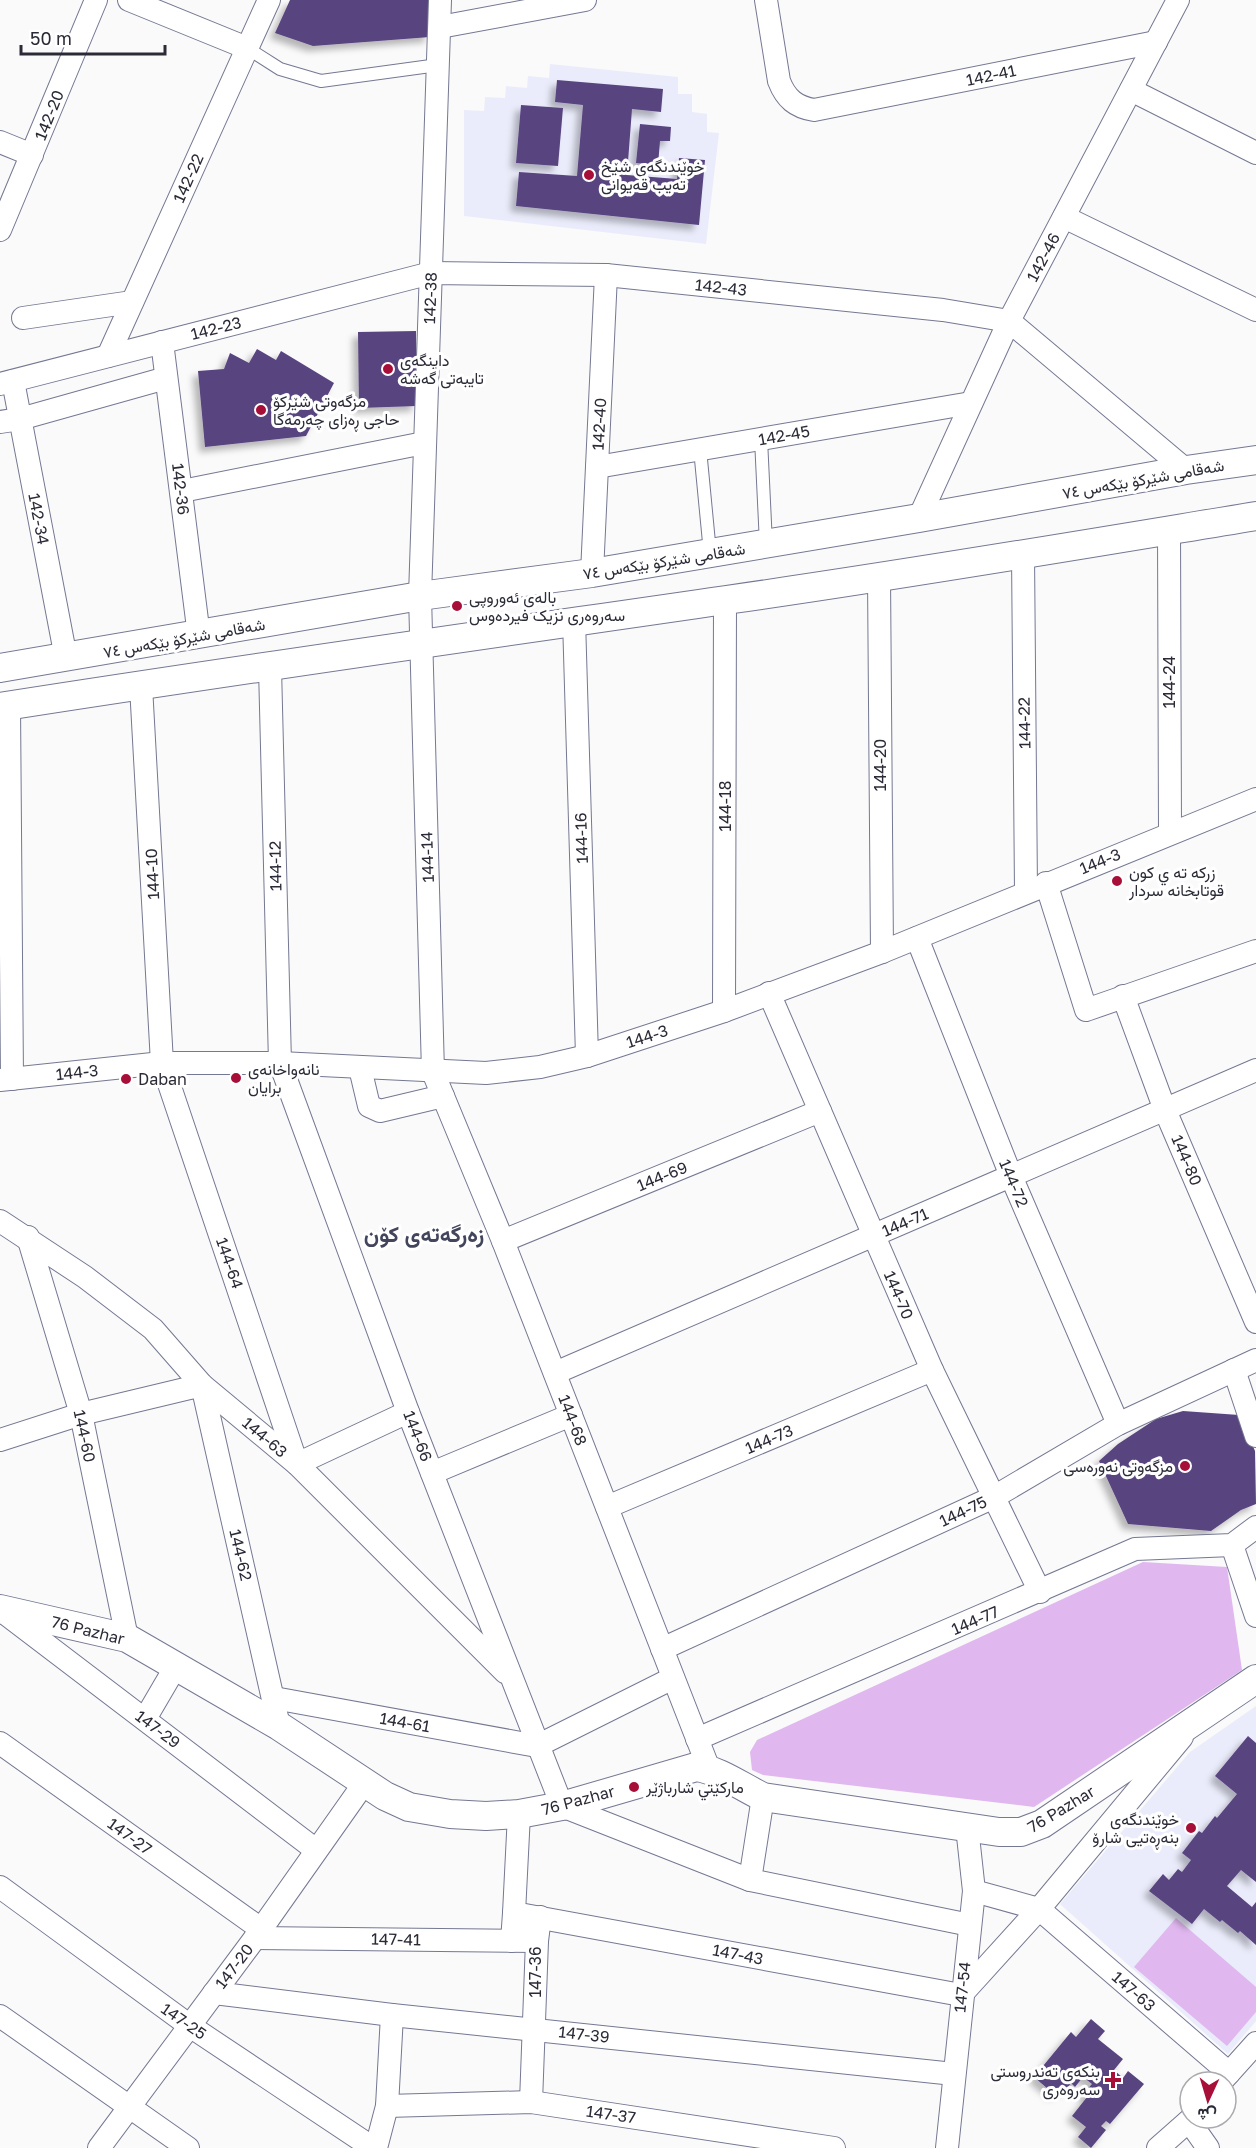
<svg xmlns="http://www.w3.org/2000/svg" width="1256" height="2148" font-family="'Golos Text',Vazirmatn,sans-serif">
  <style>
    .built { fill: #eaecfb }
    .green { fill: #e0b7ef }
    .building { fill: #584480; filter: url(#shadow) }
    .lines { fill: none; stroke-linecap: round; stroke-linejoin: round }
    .service-casing { stroke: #747892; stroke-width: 14 }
    .minor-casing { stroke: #747892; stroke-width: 24 }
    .tertiary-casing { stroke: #747892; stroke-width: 30 }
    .service { stroke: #fff; stroke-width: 12 }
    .minor { stroke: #fff; stroke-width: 22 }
    .tertiary { stroke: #fff; stroke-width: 28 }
    .poi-dot { fill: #a80f38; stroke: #fff; stroke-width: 2 }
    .labels { text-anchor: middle; stroke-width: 6; stroke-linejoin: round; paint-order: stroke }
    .street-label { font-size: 16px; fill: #2a2b36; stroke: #fff }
    .poi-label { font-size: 16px; fill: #2a2b36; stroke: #fff; text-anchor: start }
    .district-label { font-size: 22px; font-weight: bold; fill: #42455c; stroke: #fff }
  </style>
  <defs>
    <filter id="shadow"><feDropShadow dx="-5.5" dy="5.5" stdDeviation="3" flood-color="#0004"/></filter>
  </defs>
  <rect width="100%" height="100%" fill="#fafafa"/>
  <!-- built -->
  <g class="built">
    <polygon points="550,64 678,77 678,94 692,94 692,112 707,114 707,132 719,133 706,244 464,216 464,110 484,111 485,97 505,98 506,86 527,88 528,76 549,78"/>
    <polygon points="1256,1706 1256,2021 1228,2054 1060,1904 1190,1752"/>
  </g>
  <!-- green -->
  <g class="green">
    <polygon points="1143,1562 1227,1567 1242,1670 1034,1807 763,1775 752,1770 750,1752 757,1740"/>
    <polygon points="1176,1918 1256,1987 1256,2012 1227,2046 1134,1967"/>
  </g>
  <!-- building -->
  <g class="building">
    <polygon points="290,0 431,0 430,37 313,46 275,33"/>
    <polygon points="557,80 663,89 661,112 632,109 627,175 677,179 679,158 705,160 699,225 516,206 519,172 577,176 583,105 555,102"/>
    <polygon points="521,105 563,108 558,166 516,163"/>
    <polygon points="640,124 671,127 670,141 660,141 658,165 636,163"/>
    <polygon points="416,331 417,406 359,408 358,332"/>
    <polygon points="257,349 276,360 281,351 334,383 306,436 205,447 198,371 224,369 230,353 249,363"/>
    <polygon points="1183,1411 1239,1415 1255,1451 1256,1504 1241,1510 1211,1531 1128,1524 1099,1461 1118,1444 1156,1419"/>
    <polygon points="1248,1736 1256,1743 1256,1882 1241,1870 1227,1886 1252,1907 1256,1902 1256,1945 1240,1931 1238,1933 1222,1920 1220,1922 1204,1909 1192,1924 1149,1891 1163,1874 1169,1880 1178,1869 1182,1872 1191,1860 1182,1853 1199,1831 1202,1833 1215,1816 1217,1818 1237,1794 1215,1776"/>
    <polygon points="1091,2019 1105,2031 1098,2039 1123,2059 1114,2070 1123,2078 1128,2071 1144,2084 1110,2124 1106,2121 1101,2126 1106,2130 1091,2148 1078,2137 1086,2127 1072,2116 1087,2097 1083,2094 1092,2084 1083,2077 1075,2087 1071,2083 1065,2091 1061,2087 1055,2095 1034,2077 1071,2032 1076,2037"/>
  </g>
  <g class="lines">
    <defs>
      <g id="service">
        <polyline points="247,48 280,69 321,81 438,65"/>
        <polyline points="761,439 766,544"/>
        <polyline points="700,449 710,553"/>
      </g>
      <g id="minor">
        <polyline points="129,0 247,48"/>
        <polyline points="440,0 420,596 433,1072 503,1241 709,1769"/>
        <path d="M766 0 779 81C786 99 796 107 814 110L1156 42"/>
        <polyline points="440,27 585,0"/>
        <polyline points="1131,90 1256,153"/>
        <polyline points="0,142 32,155"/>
        <polyline points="1064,217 1256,310"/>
        <polyline points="0,230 96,0"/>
        <polyline points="23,318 132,302"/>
        <polyline points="162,342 199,636"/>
        <polyline points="108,356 269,0"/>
        <polyline points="13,381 66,658"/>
        <polyline points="0,384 431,273 606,275 943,310 1009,321 1186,470"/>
        <polyline points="0,422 20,419 166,378"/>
        <polyline points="597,467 971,403"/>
        <polyline points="182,491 424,443"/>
        <polyline points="919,518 1009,321 1178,0"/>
        <polyline points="1169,530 1170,833"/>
        <polyline points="1023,554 1026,891"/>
        <polyline points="592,573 606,275"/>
        <polyline points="879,577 882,952"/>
        <polyline points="574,620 587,1056"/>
        <polyline points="270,668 280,1063 408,1412 562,1806 750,1880 970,1925"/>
        <polyline points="141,686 162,1063 297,1464 408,1412"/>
        <polyline points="9,706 12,1079"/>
        <polyline points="1046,883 1086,1010 1256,951"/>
        <polyline points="917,938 1011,1176 1118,1424"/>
        <polyline points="769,993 932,1370 1040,1592"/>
        <polyline points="1123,996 1165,1110 1256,1322"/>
        <polyline points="724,1011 725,600"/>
        <polyline points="360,1068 369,1106 380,1111 443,1096"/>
        <polyline points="0,1080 162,1063 280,1063 486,1073 540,1067 587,1056 724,1011 882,952 1256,799"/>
        <polyline points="0,1221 85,1277 153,1329 202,1385 297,1464 505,1672"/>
        <polyline points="28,1237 81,1414 127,1638"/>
        <polyline points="503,1241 820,1111"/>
        <polyline points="1234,1370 1256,1436"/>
        <polyline points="555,1373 1256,1070"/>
        <polyline points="0,1440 81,1414 202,1385 279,1726"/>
        <polyline points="432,1473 571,1415"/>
        <polyline points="607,1507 932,1370"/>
        <polyline points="1232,1545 1256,1616"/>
        <polyline points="2,1611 316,1850"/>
        <polyline points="662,1649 994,1497 1118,1424 1256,1360"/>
        <polyline points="274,1698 537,1746 673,1678"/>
        <polyline points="145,1719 176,1666"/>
        <polyline points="697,1739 1135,1549 1232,1545 1256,1527"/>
        <polyline points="0,1743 261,1929"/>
        <polyline points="519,1814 514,1913 537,1941 531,2102"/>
        <polyline points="750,1880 763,1797"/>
        <polyline points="0,1887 190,2026 373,2148"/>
        <polyline points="974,1891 1039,1909 1229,2073"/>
        <polyline points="255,1938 537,1941 540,1917"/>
        <polyline points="512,1941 514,1913 961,1995 1039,1909 1182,1737"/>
        <polyline points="214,1993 392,2015 954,2074"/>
        <polyline points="0,2016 188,2148"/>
        <polyline points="1221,2082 1256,2043"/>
        <polyline points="387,2106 531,2102 834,2148"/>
        <polyline points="1189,2121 1208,2148"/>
        <polyline points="99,2148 255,1938 365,1782"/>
        <polyline points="376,2148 387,2106 392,2015"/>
        <polyline points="947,2148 974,1891 967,1827"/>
        <polyline points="1158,2148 1192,2118"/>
      </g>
      <g id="tertiary">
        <polyline points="0,668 420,596 592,573 919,518 1186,470 1256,460"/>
        <path d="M0 707C242 669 484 635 726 600 903 575 1080 545 1256 516"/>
        <path d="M0 1609 127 1638 279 1726 385 1796 409 1807 450 1814 486 1816 519 1814 562 1806 696 1767C719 1770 742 1787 763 1797L999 1832H1021L1042 1824 1256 1679"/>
      </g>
    </defs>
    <!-- service casing -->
    <use href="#service" class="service-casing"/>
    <!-- minor casing -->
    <use href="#minor" class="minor-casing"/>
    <!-- tertiary casing -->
    <use href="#tertiary" class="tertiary-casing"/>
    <!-- service -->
    <use href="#service" class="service"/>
    <!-- minor -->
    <use href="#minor" class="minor"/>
    <!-- tertiary -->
    <use href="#tertiary" class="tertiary"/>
  </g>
  <!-- markers -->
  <g class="poi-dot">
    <circle cx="589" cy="175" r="6"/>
    <circle cx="388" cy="369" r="6"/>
    <circle cx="261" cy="410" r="6"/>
    <circle cx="457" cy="606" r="6"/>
    <circle cx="1117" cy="881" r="6"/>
    <circle cx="236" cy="1078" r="6"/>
    <circle cx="126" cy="1079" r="6"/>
    <circle cx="1185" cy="1466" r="6"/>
    <circle cx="634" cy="1787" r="6"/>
    <circle cx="1191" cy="1828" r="6"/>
    <path d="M1110 2071h6v6h6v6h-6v6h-6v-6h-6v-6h6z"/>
  </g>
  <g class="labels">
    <!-- street labels -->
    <g class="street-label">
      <text transform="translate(991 75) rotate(-12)" y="6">142-41</text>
      <text transform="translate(49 115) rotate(-68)" y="6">142-20</text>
      <text transform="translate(188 178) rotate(-66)" y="6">142-22</text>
      <text transform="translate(1043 257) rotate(-62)" y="6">142-46</text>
      <text transform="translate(721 287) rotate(6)" y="6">142-43</text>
      <text transform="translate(430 298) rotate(-88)" y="6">142-38</text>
      <text transform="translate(216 328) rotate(-14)" y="6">142-23</text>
      <text transform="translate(599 424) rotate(-87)" y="6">142-40</text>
      <text transform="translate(784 435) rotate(-10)" y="6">142-45</text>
      <text transform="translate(1143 479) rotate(-10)" y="6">شەقامی شێرکۆ بێکەس ٧٤</text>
      <text transform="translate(181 489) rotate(83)" y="6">142-36</text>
      <text transform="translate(39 519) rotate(79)" y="6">142-34</text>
      <text transform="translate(664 561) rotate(-9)" y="6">شەقامی شێرکۆ بێکەس ٧٤</text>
      <text transform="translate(184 638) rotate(-10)" y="6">شەقامی شێرکۆ بێکەس ٧٤</text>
      <text transform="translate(1169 682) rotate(-90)" y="6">144-24</text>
      <text transform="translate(1024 723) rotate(-91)" y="6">144-22</text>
      <text transform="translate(880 765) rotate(-90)" y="6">144-20</text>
      <text transform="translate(725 806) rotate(-90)" y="6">144-18</text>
      <text transform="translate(581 838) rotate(-92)" y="6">144-16</text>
      <text transform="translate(427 857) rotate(-92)" y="6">144-14</text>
      <text transform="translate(1100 861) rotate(-22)" y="6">144-3</text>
      <text transform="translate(275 866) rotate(-91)" y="6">144-12</text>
      <text transform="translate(152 874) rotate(-93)" y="6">144-10</text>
      <text transform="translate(647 1036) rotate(-18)" y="6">144-3</text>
      <text transform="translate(77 1072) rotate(-6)" y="6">144-3</text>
      <text transform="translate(1187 1160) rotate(67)" y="6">144-80</text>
      <text transform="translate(662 1176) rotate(-22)" y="6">144-69</text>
      <text transform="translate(1014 1183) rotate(67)" y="6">144-72</text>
      <text transform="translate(905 1222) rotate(-23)" y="6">144-71</text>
      <text transform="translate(230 1263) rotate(71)" y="6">144-64</text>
      <text transform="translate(899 1295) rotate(67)" y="6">144-70</text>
      <text transform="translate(573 1420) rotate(69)" y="6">144-68</text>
      <text transform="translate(85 1436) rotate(78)" y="6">144-60</text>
      <text transform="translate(418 1436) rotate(69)" y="6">144-66</text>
      <text transform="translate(265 1437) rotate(40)" y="6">144-63</text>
      <text transform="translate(769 1439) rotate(-23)" y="6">144-73</text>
      <text transform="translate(963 1511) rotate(-25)" y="6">144-75</text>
      <text transform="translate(241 1555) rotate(77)" y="6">144-62</text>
      <text transform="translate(975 1620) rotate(-23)" y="6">144-77</text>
      <text transform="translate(88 1630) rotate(14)" y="6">76 Pazhar</text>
      <text transform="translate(405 1722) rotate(10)" y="6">144-61</text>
      <text transform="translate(158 1729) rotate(37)" y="6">147-29</text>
      <text transform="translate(578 1800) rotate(-15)" y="6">76 Pazhar</text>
      <text transform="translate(1061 1809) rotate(-31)" y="6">76 Pazhar</text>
      <text transform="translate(130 1836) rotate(36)" y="6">147-27</text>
      <text transform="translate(396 1939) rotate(1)" y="6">147-41</text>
      <text transform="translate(738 1954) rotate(11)" y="6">147-43</text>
      <text transform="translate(234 1966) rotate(-53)" y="6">147-20</text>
      <text transform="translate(535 1972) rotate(-90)" y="6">147-36</text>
      <text transform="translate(962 1987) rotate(-84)" y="6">147-54</text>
      <text transform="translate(1134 1991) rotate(41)" y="6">147-63</text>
      <text transform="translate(184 2021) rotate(35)" y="6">147-25</text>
      <text transform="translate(584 2034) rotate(6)" y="6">147-39</text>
      <text transform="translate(611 2114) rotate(8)" y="6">147-37</text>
    </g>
    <!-- poi labels -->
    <g class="poi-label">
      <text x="601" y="172">خوێندنگەی شێخ<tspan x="601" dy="18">تەیب قەیوانی</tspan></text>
      <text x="400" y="366">داینگەی<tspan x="400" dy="18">تایبەتی گەشە</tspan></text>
      <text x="273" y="407">مزگەوتی شێرکۆ<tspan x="273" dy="18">حاجی ڕەزای چەرمەگا</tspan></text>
      <text x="469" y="603">بالەی ئەوروپی<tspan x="469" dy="18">سەروەری نزیک فیردەوس</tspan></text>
      <text x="1129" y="878">زركه ته ي كون<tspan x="1129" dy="18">قوتابخانه سردار</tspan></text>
      <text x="248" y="1075">نانەواخانەی<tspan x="248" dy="18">برایان</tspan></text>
      <text x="138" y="1085">Daban</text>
      <text x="1173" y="1472" text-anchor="end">مزگەوتی نەورەسی</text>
      <text x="646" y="1793">مارکێتي شارباژێر</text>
      <text x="1179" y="1825" text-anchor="end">خوێندنگەی<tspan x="1179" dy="18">بنەڕەتیی شارۆ</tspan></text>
      <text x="1100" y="2077" text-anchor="end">بنکەی تەندروستی<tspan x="1100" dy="18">سەروەری</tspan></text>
    </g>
    <!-- district labels -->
    <g class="district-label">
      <text x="424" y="1242">زەرگەتەی کۆن</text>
    </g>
  </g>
  <!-- north arrow -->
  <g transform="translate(1208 2100) rotate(184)"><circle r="28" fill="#ffffff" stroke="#aaaaaf" stroke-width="1.5"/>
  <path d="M0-4.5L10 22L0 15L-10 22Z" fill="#a80f38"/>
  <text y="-9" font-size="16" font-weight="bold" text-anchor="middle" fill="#2a2b36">ش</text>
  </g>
  <!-- scale -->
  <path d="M21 45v9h144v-9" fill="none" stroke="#2a2b36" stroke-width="3"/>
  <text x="30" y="45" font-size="18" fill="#2a2b36" stroke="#ffffff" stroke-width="4.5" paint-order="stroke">50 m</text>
</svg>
